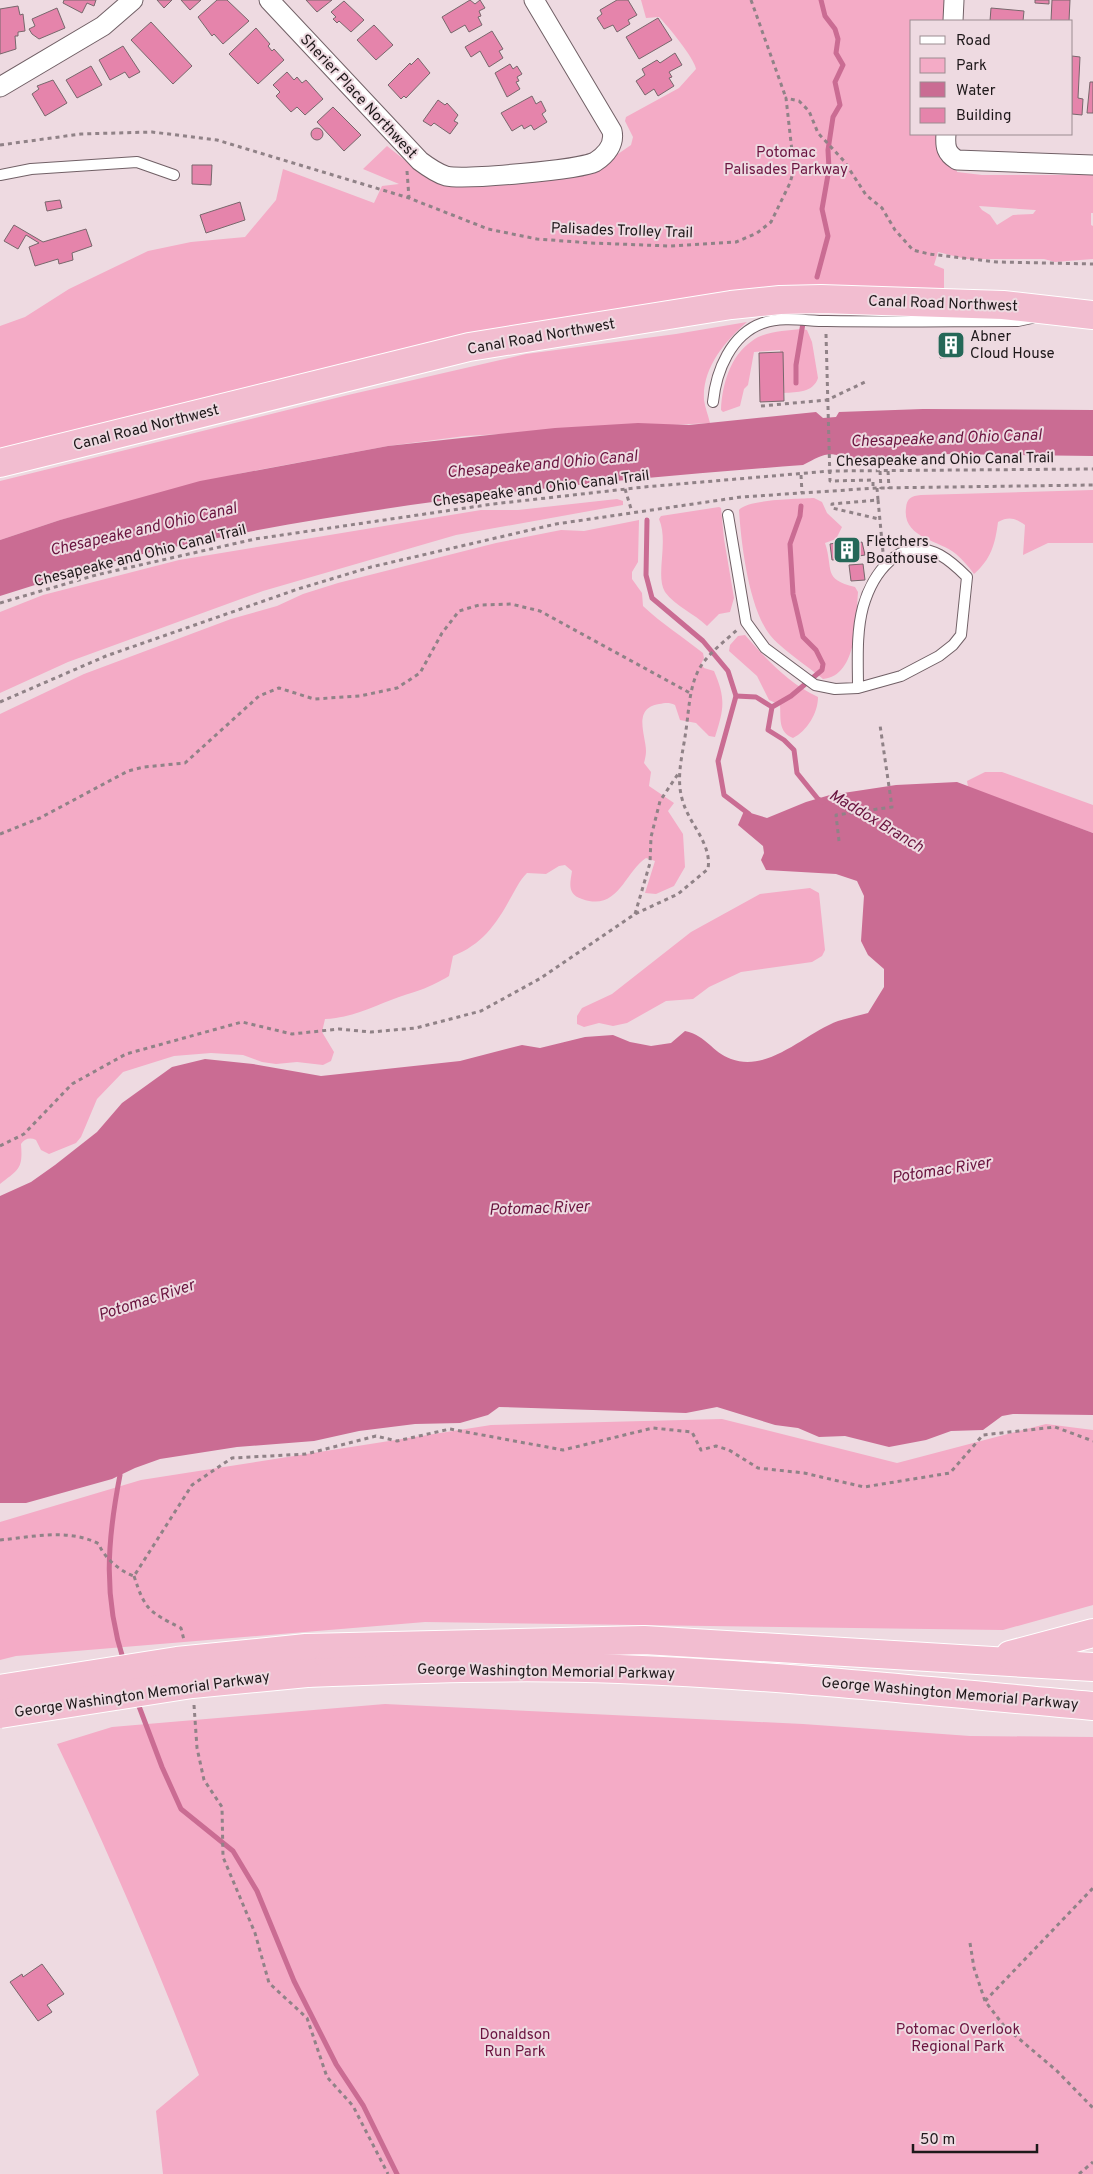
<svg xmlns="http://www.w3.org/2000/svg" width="1093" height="2174" font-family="Overpass,sans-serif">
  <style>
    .green { fill: #f4abc6; fill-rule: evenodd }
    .water { fill: #ca6c93 }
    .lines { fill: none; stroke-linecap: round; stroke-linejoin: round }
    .stream { stroke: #ca6c93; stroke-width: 5 }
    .building { fill: #e584ab; stroke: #78676c }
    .lane-casing { stroke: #716066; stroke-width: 12 }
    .street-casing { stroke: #716066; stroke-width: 21 }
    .highway-casing { stroke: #fff; stroke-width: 30 }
    .path { stroke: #908287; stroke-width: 3; stroke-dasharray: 4 4; stroke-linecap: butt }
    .lane { stroke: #fff; stroke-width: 10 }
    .street { stroke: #fff; stroke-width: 19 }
    .highway { stroke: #f2bdd0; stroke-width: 28 }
    .highway-bridge-casing { stroke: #fff; stroke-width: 30; stroke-linecap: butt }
    .highway-bridge { stroke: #f2bdd0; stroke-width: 28 }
    .labels { text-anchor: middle; stroke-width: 4; stroke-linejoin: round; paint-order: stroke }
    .street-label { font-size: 15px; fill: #1e181a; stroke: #eedae1 }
    .park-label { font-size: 15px; fill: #6b1440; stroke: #eedae1 }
    .poi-label { font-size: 15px; fill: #1e181a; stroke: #eedae1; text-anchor: start }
    .water-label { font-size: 16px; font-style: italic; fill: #6a143f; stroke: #eedae1 }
  </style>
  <rect width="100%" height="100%" fill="#eedae1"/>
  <!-- green -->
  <g class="green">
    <path d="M641 0H953L951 21H912V134H948L957 172 982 175H1093V213H1091V225L1093 226V259L1055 262 1044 259H966L938 252 934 265 944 269V291L808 289 0 452V326L25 317 69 289 148 251 191 242 245 237 276 200 283 169 374 203 382 186 399 184 363 169 387 146 416 169 443 182 589 174 631 145 633 137 625 121 626 117 679 88 696 69C695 59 667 25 659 17L646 18ZM979 206 1035 210H1036L1033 214 1013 215 997 225 990 215 982 210Z"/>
    <path d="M747 322C725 341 702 368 704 400 705 407 708 415 710 423L465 436 388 446 242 473 60 520 0 540V481L348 395 526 354 676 334Z"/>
    <path d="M801 329 807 330 812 342 818 378C813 393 797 392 784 393L780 350 754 352 748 385 744 389 740 406 723 412 721 410C722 385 730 356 752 341 765 331 786 331 801 329Z"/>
    <path d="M1093 490V543H1048L1023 555 1025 525C1015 518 1009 516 998 522 995 545 991 559 974 574 969 567 963 560 956 554 939 540 902 538 906 508 907 498 911 496 921 495Z"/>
    <path d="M814 498 822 502 827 513 842 527 836 539 825 543C834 570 822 579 855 587L858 592C856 618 858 676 823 679 810 668 780 648 770 635 749 609 741 543 739 510 747 499 799 499 814 498Z"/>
    <polygon points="617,499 623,501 623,505 456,535 263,591 68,662 0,693 0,612 43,595 179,560 481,510 518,510"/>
    <path d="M719 507 721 508 724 539 734 598 730 612 719 614 707 626C695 614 675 606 665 592 655 576 669 542 659 519L661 516Z"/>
    <path d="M639 520 638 562 632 572V579L642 593 643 606C662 624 683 637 703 653L704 658 701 664 704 668 714 671C726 699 724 709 715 737L709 736 696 723 680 720 675 705C669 702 665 703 659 704 632 708 646 736 646 751 646 755 645 759 644 763L651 772 649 786 674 803 668 811 683 834 685 867 674 886 656 894 645 893 655 861 646 858C624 873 618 912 582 899 567 894 570 884 572 871L565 865 559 866 546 874 527 873C519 881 516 889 510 899 496 925 481 945 453 956L449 976C429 988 420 990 399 997 374 1006 352 1018 325 1019L322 1032 334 1052 331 1061 323 1065 297 1062 276 1064 262 1062 243 1055 211 1053 174 1056 123 1072 97 1099 81 1137 76 1143 49 1154 41 1150 36 1140C30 1137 24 1139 21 1144 23 1169 19 1169 0 1184V714L84 674 231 619 277 606 303 594 338 583 496 543 561 530 584 531Z"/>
    <path d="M745 635C766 659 789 684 818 697 818 713 807 731 793 738 778 732 781 719 780 705L769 700 757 676 729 651 730 645 738 636Z"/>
    <polygon points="985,772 1002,772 1093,805 1093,833 968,787 967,781"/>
    <polygon points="810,888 819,893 825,950 822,956 812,962 741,972 709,987 693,999 666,1001 627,1023 613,1026 599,1023 584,1027 577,1024 577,1016 582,1008 612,994 691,932 760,894"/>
    <polygon points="722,1419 897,1463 1046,1424 1093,1430 1093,1605 1003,1630 425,1622 16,1656 0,1660 0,1522 141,1480 491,1425"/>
    <path d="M385 1704 803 1724 970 1736 1093 1737V2174H163L156 2111 199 2075C156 1963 109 1853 57 1744L112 1727Z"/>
  </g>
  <!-- water -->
  <g class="water">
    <path d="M923 409 1093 410V456L938 454 850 461C830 449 823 455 803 465 592 481 381 502 174 547 115 559 57 578 0 596V540L60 520 200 481 388 446 555 428 638 423 689 425 816 412 823 418 836 417 839 412Z"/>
    <path d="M957 782 1093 833V1415L1013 1414 1002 1416 983 1430 951 1431 926 1440 889 1447 845 1436 819 1437 798 1428 775 1425 717 1407 686 1413 499 1407 488 1415 460 1423 415 1424 359 1431 314 1441 237 1447 160 1459 135 1468 112 1479 26 1503H0V1196L31 1182 55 1165 97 1132 122 1103 172 1067 205 1059 253 1064 321 1076 460 1061 522 1045 540 1048 585 1037 613 1035 630 1042 651 1046 671 1043 685 1031C707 1036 712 1052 731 1059 769 1073 805 1033 838 1021 847 1018 858 1016 868 1013L884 987V969L868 955 861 941 864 896 857 881 836 874 766 870 761 860 764 853 763 846 738 825 744 811 767 818 806 802 830 795 896 785Z"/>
  </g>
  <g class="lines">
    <!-- stream -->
    <g class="stream">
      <polyline points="817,277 828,236 822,209 829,169 828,150 833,117 840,105 835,82 843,65 836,53 838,39 835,29 825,16 821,0"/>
      <polyline points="796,383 796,365 803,323"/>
      <polyline points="801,506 800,516 790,544 793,594 803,637 816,650 823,664 822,670 791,696 772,707 768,730 784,740 794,750 797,773 818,799 823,802"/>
      <polyline points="647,520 646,575 652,598 703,641 728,671 736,696 718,761 724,795 749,814"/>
      <polyline points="736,696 756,697 772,707"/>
      <path d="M120 1475C107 1542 103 1597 124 1662"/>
      <polyline points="137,1701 162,1767 181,1809 233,1851 257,1891 294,1981 336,2064 363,2105 397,2174"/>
    </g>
  </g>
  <!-- building -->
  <g class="building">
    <polygon points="64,0 96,0 94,6 87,3 82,13 63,3"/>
    <polygon points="157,0 172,0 164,8"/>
    <polygon points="181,0 201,0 190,10"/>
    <polygon points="217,0 227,0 249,21 223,44 214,34 212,36 198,17"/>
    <polygon points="306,0 332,0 317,12"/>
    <polygon points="470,0 475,4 480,0 485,8 479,11 481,16 478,17 482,25 469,32 465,25 451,33 442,17"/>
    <polygon points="617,0 628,0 637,15 628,20 630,24 617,32 613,25 604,29 597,18 602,14 600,10"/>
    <polygon points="1035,0 1049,0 1049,4 1035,3"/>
    <polygon points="1052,0 1070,0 1069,21 1051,21"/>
    <polygon points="344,1 364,20 351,32 339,21 337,23 333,19 336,17 331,12"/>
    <polygon points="18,6 20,15 23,14 25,31 18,32 18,36 15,36 16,49 0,54 0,9"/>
    <polygon points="57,8 65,28 39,39 32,34 29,29 35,26 32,19"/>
    <polygon points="991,8 1024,11 1023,21 990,21"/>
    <polygon points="658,18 672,40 639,59 626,37"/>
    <polygon points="151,22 192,66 173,84 131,40"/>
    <polygon points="374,25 393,45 376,60 357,40"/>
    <polygon points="256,28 270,44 268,46 272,51 274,49 284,60 258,84 229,54"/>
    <polygon points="492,31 503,49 499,51 503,58 489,67 480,51 471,57 465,47"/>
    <polygon points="123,46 140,72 129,78 125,72 110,80 99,60"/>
    <polygon points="675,53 682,65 669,72 672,77 669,78 674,86 658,96 654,89 645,95 636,81 645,75 642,69 657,60 660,63"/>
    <polygon points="1072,56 1080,57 1078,98 1083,99 1082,115 1072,114"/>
    <polygon points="418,58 430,73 406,98 404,96 401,99 388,85 410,63 411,65"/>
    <polygon points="510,64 513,69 517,66 522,74 517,77 519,81 516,82 520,89 507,97 495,73"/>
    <polygon points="91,66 102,85 77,98 66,80"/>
    <polygon points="287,72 294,80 297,77 302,83 306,80 323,99 305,115 297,107 291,112 276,96 280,92 273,85"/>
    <polygon points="53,80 67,103 45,116 32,94 39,89 37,86"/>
    <polygon points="1090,82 1093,82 1093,113 1087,113"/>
    <polygon points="532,96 536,104 541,101 546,111 542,114 547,122 534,130 531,125 524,129 522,125 512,131 501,113"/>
    <polygon points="438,100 445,105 447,103 458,115 454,121 458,123 450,134 434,123 431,126 423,121"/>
    <polygon points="333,107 361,135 344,151 317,122"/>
    <circle cx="317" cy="134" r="6"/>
    <polygon points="192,165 212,165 211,185 192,184"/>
    <polygon points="60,200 62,208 47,211 45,202"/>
    <polygon points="240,202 245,220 206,233 200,215"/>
    <polygon points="14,225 43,242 86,229 92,246 72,253 73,260 59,264 58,259 35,266 29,247 39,243 26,235 18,249 4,241"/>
    <polygon points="940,333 962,333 962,357 940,358"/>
    <polygon points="783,352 784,401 760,402 759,353"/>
    <polygon points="857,539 858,543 862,542 865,555 859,556 860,559 842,562 841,559 832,560 830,544"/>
    <polygon points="863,564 865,580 851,581 849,565"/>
    <polygon points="42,1964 64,1994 47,2005 52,2012 38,2021 10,1982 22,1974 23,1977"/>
  </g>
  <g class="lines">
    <defs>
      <g id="lane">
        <polyline points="0,175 31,169 137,162 174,175"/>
        <path d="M713 402C716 371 731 334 763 323 784 316 806 321 827 321 891 322 954 321 1018 321L1032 318"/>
        <path d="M728 515 746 622 765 648 815 685 835 689 858 688 901 676 939 656 953 645 961 635 967 577C959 569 949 560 940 555 900 533 872 575 863 607 856 633 858 662 858 688"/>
      </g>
      <g id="street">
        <path d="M269 0 420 161C428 167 436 173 446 176 464 180 579 170 595 162 606 155 615 144 612 131L534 0"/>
        <polyline points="953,21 954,0"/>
        <polyline points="0,87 103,26 133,0"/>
        <path d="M946 134C945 147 946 153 957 160L1093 165"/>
      </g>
      <g id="highway">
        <polyline points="0,463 469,347 731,305 780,300 821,299 1003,305 1093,315"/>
        <polyline points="306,1648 644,1640 1093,1667"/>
        <polyline points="1010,1655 1093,1633"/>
        <path d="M307 1673C411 1669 515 1665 619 1669 777 1675 935 1692 1093 1706"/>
      </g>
    </defs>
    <!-- lane casing -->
    <use href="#lane" class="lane-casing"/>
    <!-- street casing -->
    <use href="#street" class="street-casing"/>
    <!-- highway casing -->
    <use href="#highway" class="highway-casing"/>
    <!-- path -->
    <g class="path">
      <polyline points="751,0 786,98"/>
      <polyline points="0,145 81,134 152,132 217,140 409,198 488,229 537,239 591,243 670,246 736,242 757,233 771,222 790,183 794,169 786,98 799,101 809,111 818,133 844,161 866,195 882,208 895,230 913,250 929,254 997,262 1093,264"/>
      <polyline points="407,171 409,198"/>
      <polyline points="826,334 830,481 873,480 873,489"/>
      <polyline points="761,406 827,400 865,382"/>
      <polyline points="880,471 881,489"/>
      <polyline points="888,471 889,489"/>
      <polyline points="801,475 802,493"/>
      <polyline points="877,488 878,500 832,504 832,508 879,519"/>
      <polyline points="625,489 632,512"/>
      <polyline points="878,500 883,552"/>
      <polyline points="0,603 96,575 255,539 493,504 644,487 830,471 1093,469"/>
      <polyline points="0,702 106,656 298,589 371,567 556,524 741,497 877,488 1093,485"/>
      <polyline points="0,834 40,818 128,771 144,767 185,763 259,696 279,688 314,699 360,696 397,688 420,673 442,633 459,611 479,605 511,604 540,611 690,693"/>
      <polyline points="839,841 836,815 892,807 880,725"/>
      <polyline points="635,914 650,863 651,837 660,801 678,774"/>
      <path d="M0 1146 24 1134 72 1084 126 1054 242 1022 292 1034 339 1029 371 1032 416 1028 481 1011 541 978 635 914 678 894 708 869C712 844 690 825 683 802 675 778 683 754 686 730 689 710 689 690 698 671 706 655 725 641 738 629"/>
      <path d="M0 1540C32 1537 69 1528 99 1544 103 1557 121 1572 134 1576L192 1485 232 1458 306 1454 376 1436 397 1441 450 1429 563 1450 653 1428 692 1432 701 1450 716 1446 729 1450 758 1468 804 1473 864 1487 950 1473 983 1435 1055 1427 1093 1441"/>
      <path d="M134 1576C145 1610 149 1612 181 1628L184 1640"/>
      <polyline points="194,1705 197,1748 204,1780 222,1807 223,1857 255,1933 269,1983 307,2018 327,2077 353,2106 388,2174"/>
      <polyline points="970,1943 974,1968 985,2001 1004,2026 1057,2071 1093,2108"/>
      <polyline points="985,2001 1093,1888"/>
      <polyline points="1079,2174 1093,2162"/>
    </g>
    <!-- lane -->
    <use href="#lane" class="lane"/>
    <!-- street -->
    <use href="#street" class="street"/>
    <!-- highway -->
    <use href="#highway" class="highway"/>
    <defs>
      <g id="highway-bridge">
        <polyline points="0,1689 177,1661 306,1648"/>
        <polyline points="0,1714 192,1684 307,1673"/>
      </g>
    </defs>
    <!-- highway-bridge casing -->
    <use href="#highway-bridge" class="highway-bridge-casing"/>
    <!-- highway-bridge -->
    <use href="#highway-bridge" class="highway-bridge"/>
  </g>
  <!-- icons -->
  <defs>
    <symbol id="building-square" viewBox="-11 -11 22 22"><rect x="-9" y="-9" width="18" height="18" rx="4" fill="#256858" stroke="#eedae1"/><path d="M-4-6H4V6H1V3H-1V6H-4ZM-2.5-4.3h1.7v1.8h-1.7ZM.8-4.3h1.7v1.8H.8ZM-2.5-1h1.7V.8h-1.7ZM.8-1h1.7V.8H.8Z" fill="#fff"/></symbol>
  </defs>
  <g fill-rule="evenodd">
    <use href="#building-square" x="935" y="329" width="32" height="32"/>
    <use href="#building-square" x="831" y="534" width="32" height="32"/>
  </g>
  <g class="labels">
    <!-- street labels -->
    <g class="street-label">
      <text transform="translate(359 96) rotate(47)" y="5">Sherier Place Northwest</text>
      <text transform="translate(622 230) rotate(2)" y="5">Palisades Trolley Trail</text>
      <text transform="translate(943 303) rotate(2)" y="5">Canal Road Northwest</text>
      <text transform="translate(541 336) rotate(-10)" y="5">Canal Road Northwest</text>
      <text transform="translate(146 427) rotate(-14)" y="5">Canal Road Northwest</text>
      <text transform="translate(945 459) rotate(-1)" y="5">Chesapeake and Ohio Canal Trail</text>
      <text transform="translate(541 488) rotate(-7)" y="5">Chesapeake and Ohio Canal Trail</text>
      <text transform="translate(140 555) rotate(-14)" y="5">Chesapeake and Ohio Canal Trail</text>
      <text transform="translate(546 1671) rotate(1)" y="5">George Washington Memorial Parkway</text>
      <text transform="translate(950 1693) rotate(5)" y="5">George Washington Memorial Parkway</text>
      <text transform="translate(142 1694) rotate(-8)" y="5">George Washington Memorial Parkway</text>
    </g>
    <!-- park labels -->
    <g class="park-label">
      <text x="786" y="157">Potomac<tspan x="786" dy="17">Palisades Parkway</tspan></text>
      <text x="958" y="2034">Potomac Overlook<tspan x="958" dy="17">Regional Park</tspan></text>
      <text x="515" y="2039">Donaldson<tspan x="515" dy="17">Run Park</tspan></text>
    </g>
    <!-- poi labels -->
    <g class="poi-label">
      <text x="970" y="341">Abner<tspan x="970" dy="17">Cloud House</tspan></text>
      <text x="866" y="546">Fletchers<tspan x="866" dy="17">Boathouse</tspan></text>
    </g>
    <!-- water labels -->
    <g class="water-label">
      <text transform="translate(946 437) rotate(-2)" y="6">Chesapeake and Ohio Canal</text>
      <text transform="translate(542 463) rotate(-5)" y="6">Chesapeake and Ohio Canal</text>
      <text transform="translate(143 528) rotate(-13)" y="6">Chesapeake and Ohio Canal</text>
      <text transform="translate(877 820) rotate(31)" y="6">Maddox Branch</text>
      <text transform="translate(941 1169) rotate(-9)" y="6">Potomac River</text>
      <text transform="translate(539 1207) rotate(-2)" y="6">Potomac River</text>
      <text transform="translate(146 1299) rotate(-18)" y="6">Potomac River</text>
    </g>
  </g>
  <!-- legend -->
  <rect x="910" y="20" width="162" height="115" fill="#eedae1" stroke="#9b8c91"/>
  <rect x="920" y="36" width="25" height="8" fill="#ffffff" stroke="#9b8c91"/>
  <text x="956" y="45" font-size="15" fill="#1e181a">Road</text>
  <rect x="920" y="58" width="25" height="15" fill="#f4abc6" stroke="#9b8c91"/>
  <text x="956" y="70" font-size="15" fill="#1e181a">Park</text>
  <rect x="920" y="82" width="25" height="15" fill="#ca6c93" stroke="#9b8c91"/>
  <text x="956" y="95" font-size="15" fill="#1e181a">Water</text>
  <rect x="920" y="108" width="25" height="15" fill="#e584ab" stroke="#9b8c91"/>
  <text x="956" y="120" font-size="15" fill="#1e181a">Building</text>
  <!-- scale -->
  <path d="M913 2144v8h124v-8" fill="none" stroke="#1e181a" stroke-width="2.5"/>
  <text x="920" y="2144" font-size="15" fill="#1e181a" stroke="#eedae1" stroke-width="4" paint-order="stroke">50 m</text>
</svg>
